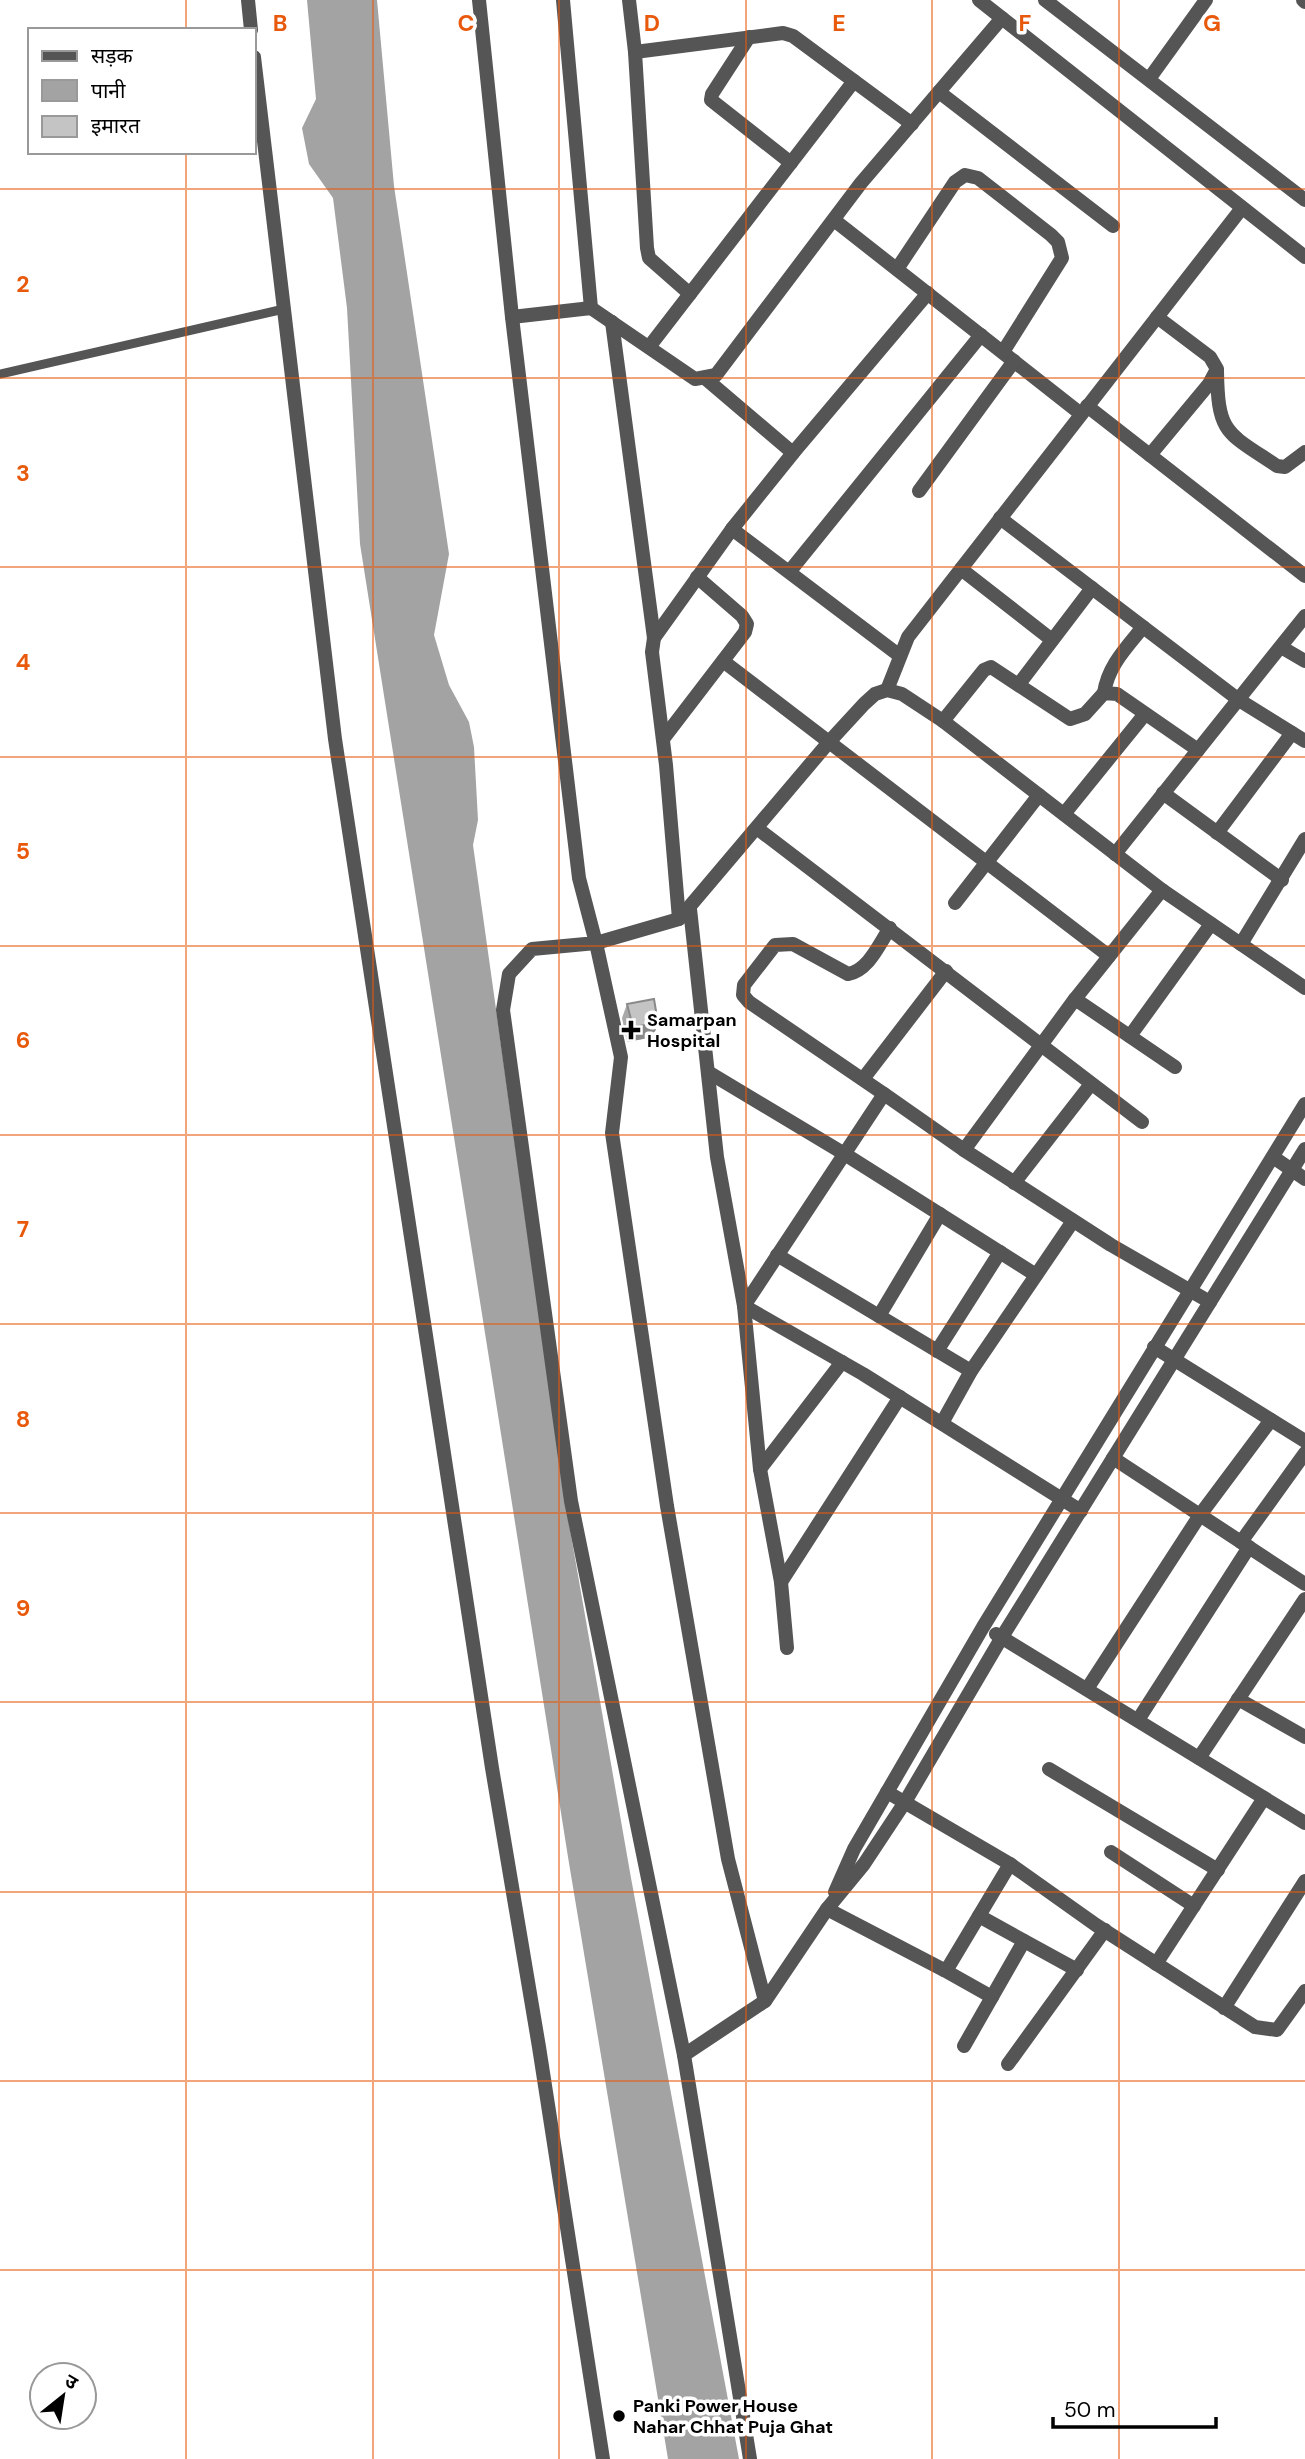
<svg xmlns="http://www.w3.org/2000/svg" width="1305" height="2459" font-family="'DM Sans','Noto Sans Devanagari',sans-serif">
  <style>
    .water { fill: #a3a3a3 }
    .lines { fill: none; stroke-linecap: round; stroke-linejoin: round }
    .service { stroke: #555; stroke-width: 9 }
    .minor { stroke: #555; stroke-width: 14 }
    .tertiary { stroke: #555; stroke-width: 14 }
    .wall { fill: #a9a9a9 }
    .shaded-wall { fill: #898989 }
    .building { fill: #c4c4c4; stroke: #898989; stroke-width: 2 }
    .grid { fill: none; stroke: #e8590c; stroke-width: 2; stroke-opacity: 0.55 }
    .poi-dot { fill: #000; stroke: #fff; stroke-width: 2.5 }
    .labels { text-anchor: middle; stroke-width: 7; stroke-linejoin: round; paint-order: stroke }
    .poi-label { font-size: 18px; font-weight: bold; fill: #000; stroke: #fff; text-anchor: start }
    .grid-label { font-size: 23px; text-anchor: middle; font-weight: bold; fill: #e8590c; stroke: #fff; stroke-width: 7; stroke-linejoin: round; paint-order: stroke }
  </style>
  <rect width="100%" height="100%" fill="#fff"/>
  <!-- water -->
  <polygon class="water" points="307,0 377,0 394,186 449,554 434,635 449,685 469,722 474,747 478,820 473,845 565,1501 631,1878 739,2459 668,2459 568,1857 360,544 347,308 333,198 309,164 302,128 316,99"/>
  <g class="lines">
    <!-- service -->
    <polyline class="service" points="0,374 284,309"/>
    <!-- minor -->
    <g class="minor">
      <polyline points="479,0 512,317 579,878 596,943 532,949 509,974 503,1010 571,1501 684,2055 750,2459"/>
      <polyline points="563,0 591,308"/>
      <polyline points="629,0 635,52 647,248 649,258 690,294"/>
      <polyline points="979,0 1305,257"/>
      <polyline points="1045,0 1305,200"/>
      <polyline points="1303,0 1305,2"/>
      <polyline points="749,37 712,94 711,100 791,163"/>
      <polyline points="635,52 783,33 793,36 912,124"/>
      <polyline points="1149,79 1206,0"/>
      <polyline points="939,92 1113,226"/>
      <polyline points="834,220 1081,414"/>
      <polyline points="897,269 955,182 965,175 978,178 1051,235 1058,242 1062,258 1003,352"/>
      <polyline points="512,317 591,308 695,379 716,375 861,183 1002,18"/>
      <polyline points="612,322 654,638"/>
      <polyline points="649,347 854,81"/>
      <path d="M1217 371C1218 434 1226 432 1277 466L1285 467 1305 452"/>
      <polyline points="706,379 793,453"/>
      <polyline points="1087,406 1305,576"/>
      <polyline points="1150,455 1209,384 1217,369 1210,357 1157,317"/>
      <polyline points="919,491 1014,361"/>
      <polyline points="1000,518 1239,700 1305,741"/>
      <polyline points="732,529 900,656"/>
      <polyline points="961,569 1052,640"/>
      <polyline points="790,571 981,335"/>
      <polyline points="1281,647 1305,661"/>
      <polyline points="723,661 1109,956"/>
      <polyline points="1019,684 1092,588"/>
      <polyline points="887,690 908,637 1242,208"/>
      <path d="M1104 693C1108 666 1126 648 1143 627"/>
      <polyline points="943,721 984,670 991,667 1070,719 1085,714 1104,693 1117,694 1198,750"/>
      <polyline points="663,739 745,632 747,624 742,616 697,577"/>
      <polyline points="1163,793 1282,880"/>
      <polyline points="1064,814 1145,714"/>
      <polyline points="758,829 1142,1122"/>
      <polyline points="1217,833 1292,733"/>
      <polyline points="1115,854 1305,616"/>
      <polyline points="1162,890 1075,999 964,1150 1111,1245 1210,1302"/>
      <polyline points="955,903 1039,795"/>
      <polyline points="690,909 717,1157 744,1306 760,1469 781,1582 787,1648"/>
      <polyline points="679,919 666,765 652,652 654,638 732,529 793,453 928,293"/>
      <polyline points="1241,944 1305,839"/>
      <polyline points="1075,999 1175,1067"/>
      <polyline points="1130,1036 1211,924"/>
      <polyline points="708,1072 843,1153 1036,1275"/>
      <polyline points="863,1079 946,971"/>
      <path d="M884 1094 749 1002 743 995 744 985 775 945 793 944 848 974C869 970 879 944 890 928"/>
      <polyline points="964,1150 884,1094 744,1306 863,1374 1081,1511"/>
      <polyline points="1273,1157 1305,1179"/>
      <polyline points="1014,1183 1091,1084"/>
      <polyline points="777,1255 971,1371"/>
      <polyline points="879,1316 940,1214"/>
      <polyline points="1154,1347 1305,1441"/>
      <polyline points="937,1351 1000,1252"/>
      <polyline points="942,1423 971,1371 1073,1221"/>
      <polyline points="1113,1458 1305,1584"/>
      <polyline points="760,1469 842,1362"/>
      <polyline points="1241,1542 1305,1453"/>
      <polyline points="781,1582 900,1397"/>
      <polyline points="996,1634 1305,1823"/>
      <polyline points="1087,1689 1200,1515 1271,1420"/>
      <polyline points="1238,1699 1305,1737"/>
      <polyline points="1138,1720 1249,1547"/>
      <polyline points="1199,1758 1305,1599"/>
      <polyline points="1049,1769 1218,1870"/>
      <polyline points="887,1792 1010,1864 1096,1925 1255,2027 1277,2030 1305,1991"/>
      <polyline points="1111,1852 1194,1906"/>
      <polyline points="835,1892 854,1849 983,1627 1305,1104"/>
      <polyline points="827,1909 944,1970 949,1966 1010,1864"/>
      <polyline points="979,1916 1077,1970"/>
      <polyline points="1156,1964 1264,1798"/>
      <polyline points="944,1970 992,1997"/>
      <polyline points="765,2001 728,1859 667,1506 612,1133 621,1057 596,943 679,919 829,742 864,704 875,694 887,690 902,694 943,721 1162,890 1305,988"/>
      <polyline points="1224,2008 1305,1881"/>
      <polyline points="964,2046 1024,1941"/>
      <polyline points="684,2055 765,2001 827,1909 864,1864 905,1802 1002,1637 1305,1149"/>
      <polyline points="1008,2064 1105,1930"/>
    </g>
    <!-- tertiary -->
    <g class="tertiary">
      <polyline points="248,0 251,30"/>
      <polyline points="254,57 335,739 492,1768 539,2047 603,2459"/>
    </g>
  </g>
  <!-- wall -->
  <polygon class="wall" points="627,1004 658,1023 653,1037 627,1042 622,1018"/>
  <!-- shaded-wall -->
  <polygon class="shaded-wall" points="658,1023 653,1037 627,1042 633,1027"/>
  <!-- building -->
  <polygon class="building" points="654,999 658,1023 633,1027 627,1004"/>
  <!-- grid -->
  <path class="grid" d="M186 0V30M373 0V2459M559 0V2459M746 0V2459M932 0V2459M1119 0V2459M186 152V2459M0 189H1305M0 378H1305M0 567H1305M0 757H1305M0 946H1305M0 1135H1305M0 1324H1305M0 1513H1305M0 1702H1305M0 1892H1305M0 2081H1305M0 2270H1305"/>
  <!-- markers -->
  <g class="poi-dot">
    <path d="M627.5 1019.5h7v7h7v7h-7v7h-7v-7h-7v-7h7z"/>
    <circle cx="619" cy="2416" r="7"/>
  </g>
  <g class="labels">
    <!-- poi labels -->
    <g class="poi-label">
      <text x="647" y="1026">Samarpan<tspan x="647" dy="21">Hospital</tspan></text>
      <text x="633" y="2412">Panki Power House<tspan x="633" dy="21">Nahar Chhat Puja Ghat</tspan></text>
    </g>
  </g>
  <g class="grid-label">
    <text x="280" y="31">B</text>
    <text x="466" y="31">C</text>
    <text x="652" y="31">D</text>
    <text x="839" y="31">E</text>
    <text x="1025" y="31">F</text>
    <text x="1212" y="31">G</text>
    <text x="23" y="292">2</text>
    <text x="23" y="481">3</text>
    <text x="23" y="670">4</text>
    <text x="23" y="859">5</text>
    <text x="23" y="1048">6</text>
    <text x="23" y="1237">7</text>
    <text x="23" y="1427">8</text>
    <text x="23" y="1616">9</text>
  </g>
  <!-- legend -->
  <rect x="28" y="28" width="228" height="126" fill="#ffffff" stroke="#999999" stroke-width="2"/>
  <rect x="42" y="51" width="35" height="10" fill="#555555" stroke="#999999" stroke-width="2"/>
  <text x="91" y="63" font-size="21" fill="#000000">सड़क</text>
  <rect x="42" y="80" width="35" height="21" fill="#a3a3a3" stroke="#999999" stroke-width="2"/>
  <text x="91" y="98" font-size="21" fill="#000000">पानी</text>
  <rect x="42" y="116" width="35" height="21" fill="#c4c4c4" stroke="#999999" stroke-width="2"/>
  <text x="91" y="133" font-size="21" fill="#000000">इमारत</text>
  <!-- north arrow -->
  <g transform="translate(63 2396) rotate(30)"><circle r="33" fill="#ffffff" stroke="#999999" stroke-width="2"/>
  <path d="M0-5L12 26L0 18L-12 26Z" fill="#000000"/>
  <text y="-10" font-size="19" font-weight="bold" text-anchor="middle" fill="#000000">उ</text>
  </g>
  <!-- scale -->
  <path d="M1053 2417v10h163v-10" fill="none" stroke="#000000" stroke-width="3.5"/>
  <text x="1064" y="2417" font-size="21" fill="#000000" stroke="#ffffff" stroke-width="5" paint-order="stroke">50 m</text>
</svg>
